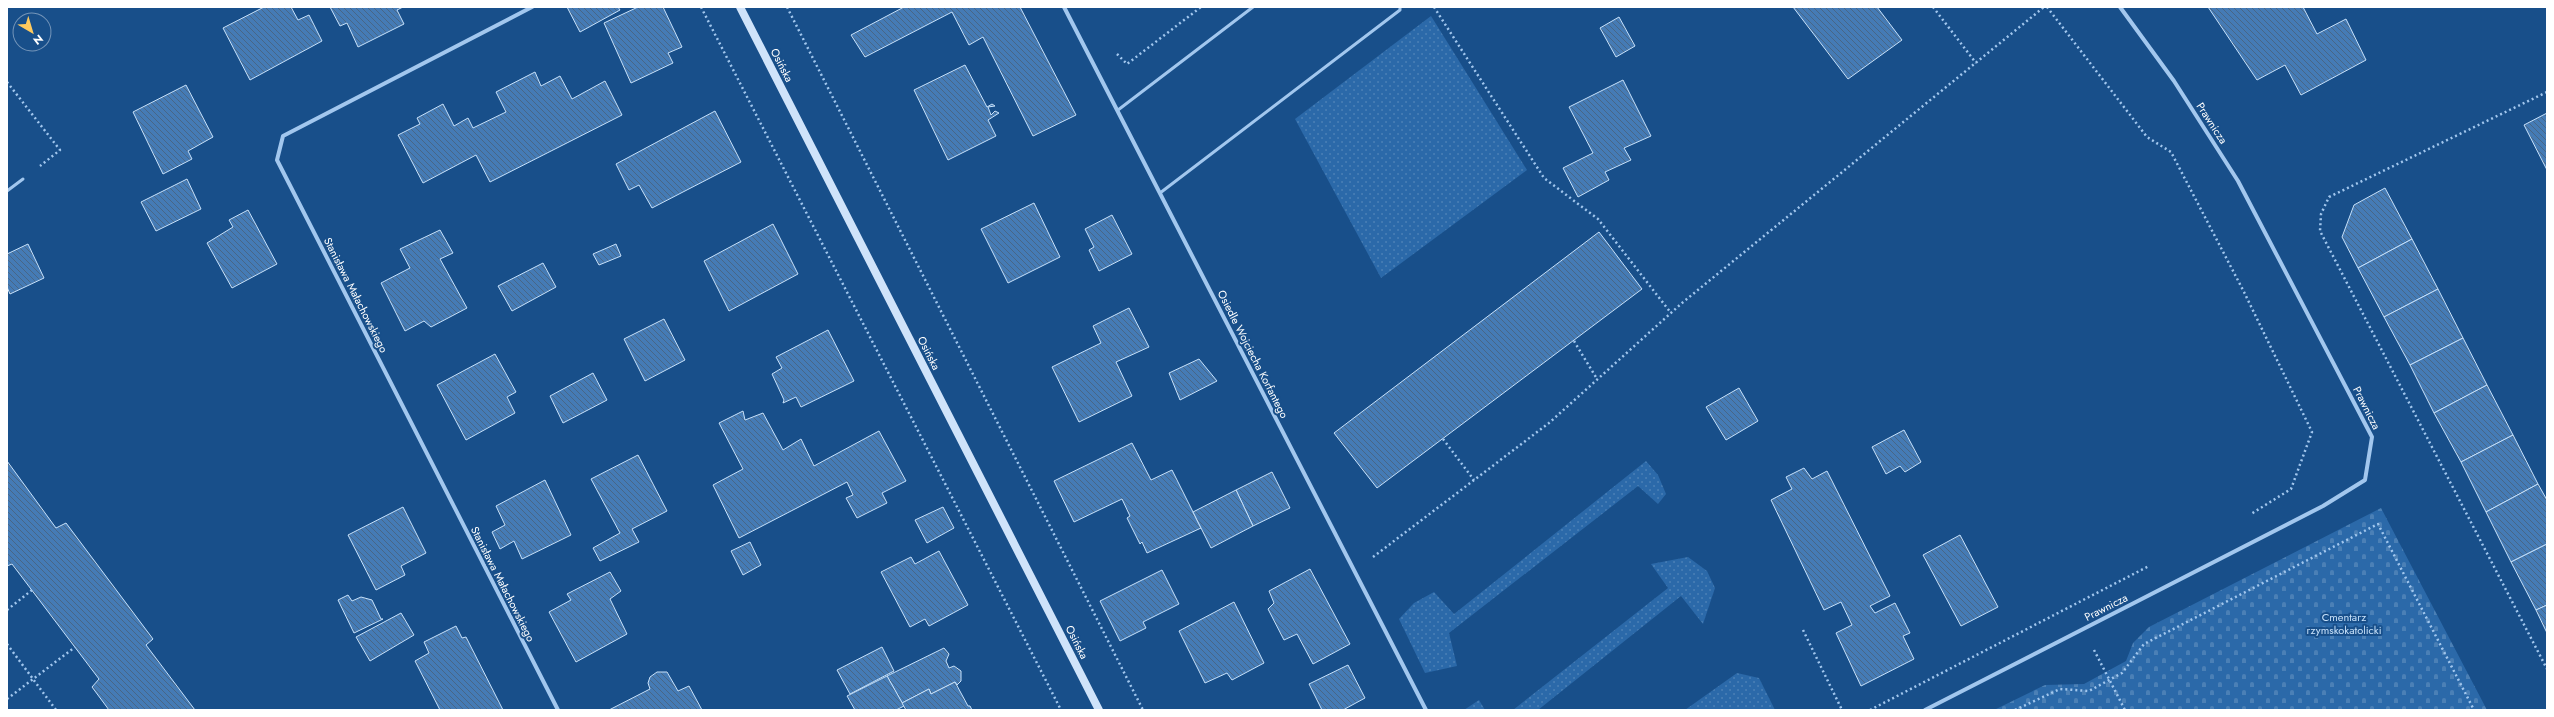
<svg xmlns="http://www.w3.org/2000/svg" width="2554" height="717" font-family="Jost,sans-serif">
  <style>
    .grass { fill: url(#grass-dots) }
    .cemetery { fill: url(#cemetery-stones) }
    .building { fill: url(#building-back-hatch); stroke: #c7e1fa }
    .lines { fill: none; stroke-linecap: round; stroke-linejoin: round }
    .path { stroke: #a2c7ee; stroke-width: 2.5; stroke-dasharray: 2 3; stroke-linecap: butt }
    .lane { stroke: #a2c7ee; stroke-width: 3 }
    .street { stroke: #a2c7ee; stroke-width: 4 }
    .secondary { stroke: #cfe3fa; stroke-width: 8 }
    .labels { text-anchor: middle; stroke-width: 4; stroke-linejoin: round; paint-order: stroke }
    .street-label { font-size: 11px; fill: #fff; stroke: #184f8a }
    .park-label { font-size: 11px; fill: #c7e1fa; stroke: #184f8a }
  </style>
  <defs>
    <pattern id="grass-dots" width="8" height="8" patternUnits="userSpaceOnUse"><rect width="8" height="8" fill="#2b69a9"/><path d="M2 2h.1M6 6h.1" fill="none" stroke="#4b80b6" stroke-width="1.8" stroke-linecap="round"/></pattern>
    <pattern id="cemetery-stones" width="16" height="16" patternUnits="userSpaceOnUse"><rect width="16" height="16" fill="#2b69a9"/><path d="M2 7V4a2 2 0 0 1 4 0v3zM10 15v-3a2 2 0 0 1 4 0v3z" fill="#4b80b6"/></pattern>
    <pattern id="building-back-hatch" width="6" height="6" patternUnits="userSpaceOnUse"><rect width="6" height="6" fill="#457bb5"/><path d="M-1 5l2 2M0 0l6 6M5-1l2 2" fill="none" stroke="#486686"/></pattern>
  </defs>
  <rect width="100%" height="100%" fill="#184f8a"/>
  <!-- grass -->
  <g class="grass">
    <polygon points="1431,16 1527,170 1381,278 1295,119"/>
    <polygon points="1646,461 1658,475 1666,494 1658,504 1638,486 1449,633 1457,666 1425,673 1399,619 1414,603 1434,592 1454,614"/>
    <polygon points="1688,557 1707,571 1715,588 1703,624 1681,596 1538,710 1513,710 1668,588 1651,564"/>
    <polygon points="1737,673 1759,678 1775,710 1685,710"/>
    <polygon points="1479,700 1485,710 1464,710"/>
  </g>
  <!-- cemetery -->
  <polygon class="cemetery" points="2381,508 2487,710 1994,710 2045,685 2084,684 2126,661 2133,643 2149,627"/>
  <!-- building -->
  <g class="building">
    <polygon points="264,7 291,7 298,20 309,15 322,41 250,80 223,28"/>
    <polygon points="330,7 403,7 397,10 404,24 358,47 347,23 340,26"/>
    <polygon points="567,7 618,7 620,10 580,32"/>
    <polygon points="638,7 663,7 682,47 668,53 673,63 631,83 604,23"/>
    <polygon points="904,7 1020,7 1076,115 1033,136 983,37 969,45 952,12 865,57 851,35"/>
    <polygon points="1793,7 1877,7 1902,40 1848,79"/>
    <polygon points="2208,7 2303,7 2317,34 2346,19 2366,60 2301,95 2285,65 2257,80"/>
    <polygon points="1619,17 1635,46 1616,57 1600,28"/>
    <polygon points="965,65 987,107 992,104 995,106 988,107 991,115 995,111 999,113 988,120 996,136 948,160 914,90"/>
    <polygon points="535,72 541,86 560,76 572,99 605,81 622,115 490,182 476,155 423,183 398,135 420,124 417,118 443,104 454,126 468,118 473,128 506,112 496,92"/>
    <polygon points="1623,80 1651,136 1624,148 1631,160 1605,172 1609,180 1578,197 1563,168 1593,153 1569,107"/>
    <polygon points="186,85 213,137 188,151 192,159 163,174 133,112"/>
    <polygon points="715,111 741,162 652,208 639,185 629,190 616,164"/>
    <polygon points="2547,113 2547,170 2524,125"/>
    <polygon points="187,179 201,209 156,231 141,202"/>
    <polygon points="2385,188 2412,239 2358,268 2342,237 2354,205"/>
    <polygon points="1034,203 1060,257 1008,283 981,229"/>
    <polygon points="248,210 277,264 232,288 207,243 233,227 229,220"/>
    <polygon points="1112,215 1132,254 1099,271 1089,250 1094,247 1085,229"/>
    <polygon points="773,224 798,274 729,311 704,261"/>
    <polygon points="440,230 453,253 440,259 467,308 431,327 424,321 405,331 381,283 410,268 400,249"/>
    <polygon points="1599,232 1642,289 1377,488 1334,433"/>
    <polygon points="2412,239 2438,289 2384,317 2358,268"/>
    <polygon points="28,244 44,278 10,294 7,287 7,254"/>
    <polygon points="616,244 621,256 599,265 593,254"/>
    <polygon points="543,263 556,287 512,311 498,286"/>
    <polygon points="2438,289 2463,338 2410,365 2384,317"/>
    <polygon points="1129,308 1149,347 1116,362 1132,396 1079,422 1052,367 1101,343 1093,326"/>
    <polygon points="664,319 685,360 645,381 624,339"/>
    <polygon points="828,330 854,381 801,407 796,397 783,403 784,400 772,374 782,368 776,357"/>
    <polygon points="2463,338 2487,385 2434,413 2410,365"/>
    <polygon points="495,354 516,392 507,397 515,413 466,440 437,385"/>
    <polygon points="1199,359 1217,381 1180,400 1169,373"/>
    <polygon points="593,373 607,400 563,423 550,396"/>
    <polygon points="2487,385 2513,435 2461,462 2434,413"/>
    <polygon points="1739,388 1758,421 1726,440 1706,407"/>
    <polygon points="743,411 745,420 763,413 783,450 801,439 814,466 879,431 906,481 882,493 887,503 857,518 846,498 853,495 847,482 739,538 713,485 743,469 719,423"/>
    <polygon points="1904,430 1921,462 1905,472 1900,466 1886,474 1872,447"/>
    <polygon points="2513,435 2538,484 2486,512 2461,462"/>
    <polygon points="1132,443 1151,480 1172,470 1201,528 1147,553 1142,542 1140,544 1127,518 1130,516 1122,499 1074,522 1054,481"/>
    <polygon points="638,455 667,511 632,529 639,542 600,561 593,548 620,533 591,479"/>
    <polygon points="7,461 56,528 66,523 153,639 146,645 195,710 109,710 92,687 99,679 12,564 7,566"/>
    <polygon points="1804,468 1812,479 1827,471 1890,596 1870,606 1875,613 1895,603 1910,633 1903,636 1914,659 1861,686 1836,633 1852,625 1841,602 1824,610 1771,500 1792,489 1786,477"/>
    <polygon points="1272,472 1290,508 1253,526 1236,490"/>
    <polygon points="545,480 571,535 522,559 514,541 500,549 492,532 505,525 496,506"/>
    <polygon points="2538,484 2547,500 2547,544 2511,562 2486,512"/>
    <polygon points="1236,490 1253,526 1211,548 1193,512"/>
    <polygon points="403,507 426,553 401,566 405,575 376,590 348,535"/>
    <polygon points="943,507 954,528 927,543 915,520"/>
    <polygon points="1960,535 1998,607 1961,626 1923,555"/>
    <polygon points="750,542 761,565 743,575 731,551"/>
    <polygon points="2547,544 2547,605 2536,610 2511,562"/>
    <polygon points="939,551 968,605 929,626 925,619 910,627 881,572 911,557 915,564"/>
    <polygon points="1310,569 1350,644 1313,664 1297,634 1284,640 1268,609 1274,603 1269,591"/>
    <polygon points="1162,570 1179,604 1143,622 1146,628 1120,641 1100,601"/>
    <polygon points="610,572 621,591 610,599 627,634 576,662 549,612 571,600 567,594"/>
    <polygon points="348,595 352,601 361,597 372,600 381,619 383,619 354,633 338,600"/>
    <polygon points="1234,602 1264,663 1232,680 1227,673 1205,683 1179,631"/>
    <polygon points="2547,605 2547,633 2536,610"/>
    <polygon points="401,613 414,635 370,661 356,637"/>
    <polygon points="456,626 462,638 466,637 503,710 440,710 415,661 429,653 424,642"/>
    <polygon points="882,647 894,671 850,694 837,670"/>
    <polygon points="944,648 949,654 946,661 949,668 954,666 961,671 961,681 957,685 955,682 931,694 929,689 902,703 887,676"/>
    <polygon points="1348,665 1365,698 1343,710 1322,710 1309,684"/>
    <polygon points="657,672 667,672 678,691 689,686 702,710 609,710 650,689 648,683 650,677"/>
    <polygon points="887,676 904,706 896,710 855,710 847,696"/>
    <polygon points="955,682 968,706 970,706 972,710 906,710 902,703 929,689 931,694"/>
  </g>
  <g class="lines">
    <!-- path -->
    <g class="path">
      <polyline points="701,7 1061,710"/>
      <polyline points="787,7 1143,710"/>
      <polyline points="1434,7 1544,178 1598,219 1671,313"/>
      <polyline points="1933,7 1976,63"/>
      <polyline points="2047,7 2147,137 2171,152 2244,292 2312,432 2291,489 2251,514"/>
      <polyline points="1117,54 1127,64 1201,7"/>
      <polyline points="7,82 60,150 40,166"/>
      <polyline points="2547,92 2329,197 2321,214 2320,231 2547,669"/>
      <polyline points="1574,341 1597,379"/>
      <polyline points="1443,439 1474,480"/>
      <polyline points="1373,557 1549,423 1682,303 2044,7"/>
      <polyline points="7,610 32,590"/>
      <polyline points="1803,630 1842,710"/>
      <polyline points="7,644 56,710"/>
      <polyline points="2094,650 2125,710"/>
      <polyline points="7,699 75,647"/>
      <polyline points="1870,710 2149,566"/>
      <polyline points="2015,710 2060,689 2089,691 2122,673 2144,644 2378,524 2474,710"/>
    </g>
    <!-- lane -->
    <g class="lane">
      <polyline points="1118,110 1253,7"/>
      <polyline points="7,191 23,179"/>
      <polyline points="1160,193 1400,10 1400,7"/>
    </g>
    <!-- street -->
    <g class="street">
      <polyline points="532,7 283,136 277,160 558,710"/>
      <polyline points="1064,7 1426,710"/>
      <polyline points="1925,710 2323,506 2365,480 2372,437 2238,181 2174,81 2120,7"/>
    </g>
    <!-- secondary -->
    <polyline class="secondary" points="740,7 1099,710"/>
  </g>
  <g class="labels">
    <!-- street labels -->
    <g class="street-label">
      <text transform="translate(782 65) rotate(63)" y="4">Osińska</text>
      <text transform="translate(2212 123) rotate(57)" y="4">Prawnicza</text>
      <text transform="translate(356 295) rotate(63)" y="4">Stanisława Małachowskiego</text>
      <text transform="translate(929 353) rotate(63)" y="4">Osińska</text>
      <text transform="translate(1253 354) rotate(63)" y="4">Osiedle Wojciecha Korfantego</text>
      <text transform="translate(2367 408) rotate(63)" y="4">Prawnicza</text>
      <text transform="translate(503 584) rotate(63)" y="4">Stanisława Małachowskiego</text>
      <text transform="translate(2106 607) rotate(-27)" y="4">Prawnicza</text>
      <text transform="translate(1077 642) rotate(63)" y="4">Osińska</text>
    </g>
    <!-- park labels -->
    <g class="park-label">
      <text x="2344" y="621">Cmentarz<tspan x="2344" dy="13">rzymskokatolicki</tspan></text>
    </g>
  </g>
  <!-- border -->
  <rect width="2554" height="717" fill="none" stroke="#ffffff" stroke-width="16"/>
  <!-- north arrow -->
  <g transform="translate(32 32) rotate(142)"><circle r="19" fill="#184f8a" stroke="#7495b9"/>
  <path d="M0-3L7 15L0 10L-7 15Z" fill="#ffca5e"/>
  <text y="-6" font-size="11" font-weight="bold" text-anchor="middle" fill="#ffffff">N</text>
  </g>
</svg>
